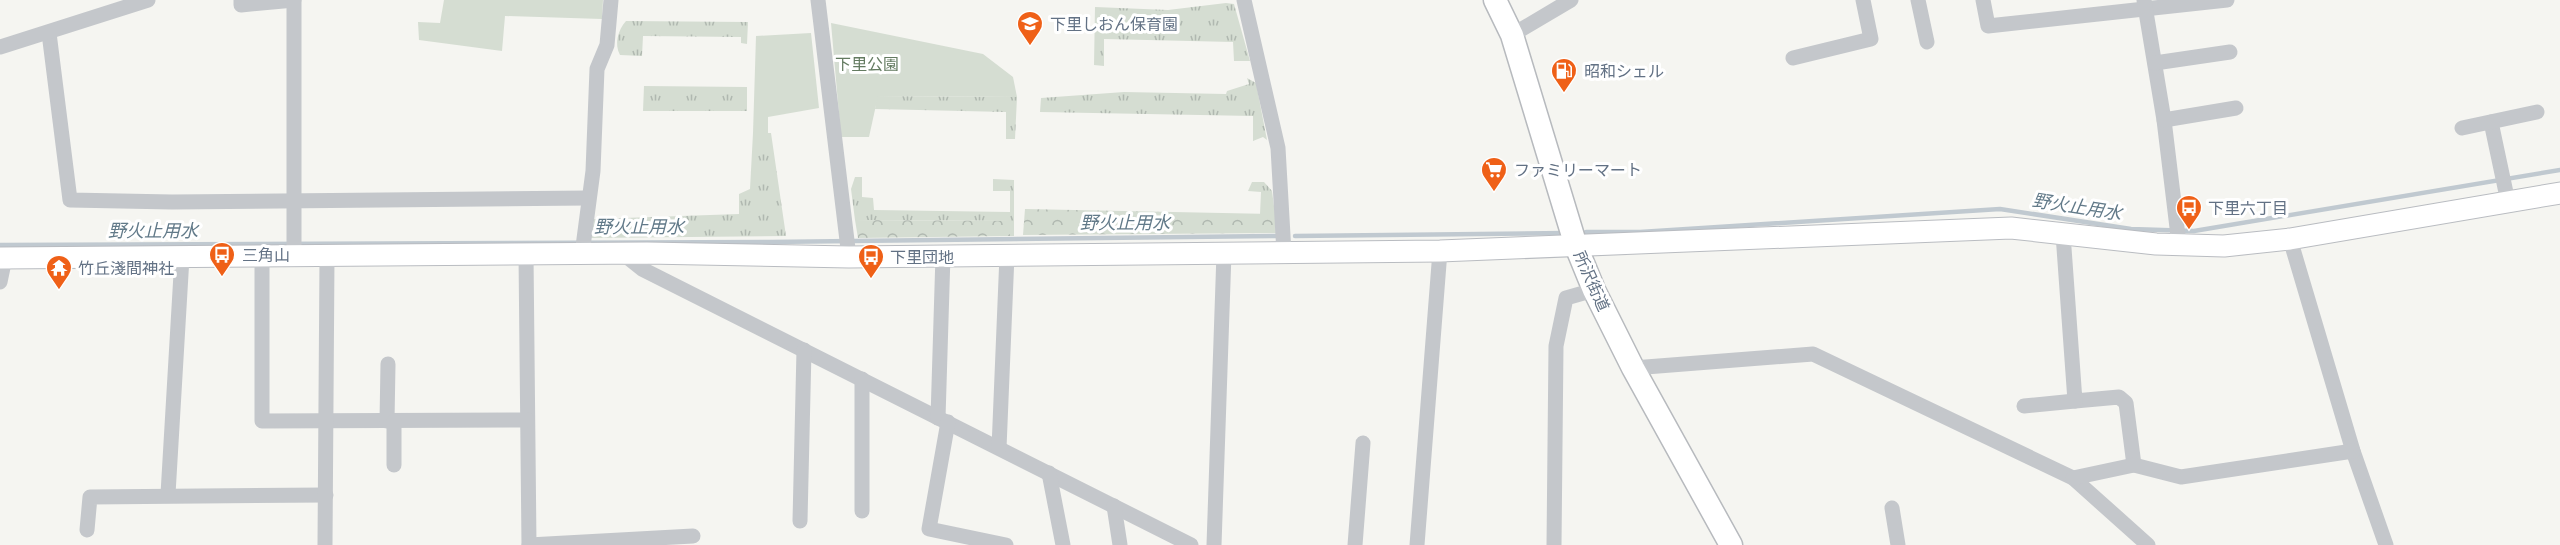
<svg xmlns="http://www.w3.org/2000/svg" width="2560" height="545" font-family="Mulish,'Noto Sans JP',sans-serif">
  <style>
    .grass { fill: url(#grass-tufts) }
    .forest { fill: url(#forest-crowns) }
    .park { fill: #d5ddd2 }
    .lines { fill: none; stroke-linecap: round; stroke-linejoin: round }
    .stream { stroke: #c0c9d0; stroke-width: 4.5 }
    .secondary-casing { stroke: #b9bcc1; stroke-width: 23 }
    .primary-casing { stroke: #b7babe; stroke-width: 25 }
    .street { stroke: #c4c7cb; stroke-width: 15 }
    .secondary { stroke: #fff; stroke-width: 21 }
    .primary { stroke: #fff; stroke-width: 22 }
    .labels { text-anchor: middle; stroke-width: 6; stroke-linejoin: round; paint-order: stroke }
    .poi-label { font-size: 16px; fill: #627184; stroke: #fff; text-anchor: start }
    .park-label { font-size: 16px; fill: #647b61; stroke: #fff }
    .street-label { font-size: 16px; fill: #627184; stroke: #fff }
    .water-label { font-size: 18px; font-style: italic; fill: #627a89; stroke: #fff }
  </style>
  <defs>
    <pattern id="grass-tufts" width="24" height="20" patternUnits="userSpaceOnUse" patternTransform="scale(1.5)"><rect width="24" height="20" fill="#d5ddd2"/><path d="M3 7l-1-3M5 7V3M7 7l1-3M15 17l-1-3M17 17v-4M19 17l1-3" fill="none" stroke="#b0b8b0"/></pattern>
    <pattern id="forest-crowns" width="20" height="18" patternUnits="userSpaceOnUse" patternTransform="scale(1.5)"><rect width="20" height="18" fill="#d5ddd2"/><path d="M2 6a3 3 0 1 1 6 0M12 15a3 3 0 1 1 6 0" fill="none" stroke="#b0b8b0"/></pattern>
  </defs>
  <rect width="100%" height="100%" fill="#f5f5f1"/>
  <!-- grass -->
  <g class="grass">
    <polygon points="1226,3 1234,4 1250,61 1234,61 1233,42 1104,39 1104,66 1094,65 1095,7 1168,10"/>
    <path d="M626 21 748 22 747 44 741 43V37L643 36 642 56 620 55C614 44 618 30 626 21Z"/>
    <polygon points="1247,78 1256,83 1267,140 1263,137 1253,141 1253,116 1040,112 1041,98 1124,92 1226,94 1227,91 1249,84"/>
    <polygon points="644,86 747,87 747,111 643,111"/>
    <polygon points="877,96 1017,97 1015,139 1006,139 1006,112 875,109"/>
    <polygon points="753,133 771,133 786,236 591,238 594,219 739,214 739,194 750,189"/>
    <polygon points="855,177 862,177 862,197 873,198 874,210 1010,212 1010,191 993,191 993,179 1014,180 1014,236 1010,236 1010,221 855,220 851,189"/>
    <polygon points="1252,182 1264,182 1272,191 1275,214 1260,214 1261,192 1248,191"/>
  </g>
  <!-- forest -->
  <g class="forest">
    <polygon points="1025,209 1275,214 1276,233 1023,235"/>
    <polygon points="855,220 1010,221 1010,236 858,238"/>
  </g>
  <!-- park -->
  <g class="park">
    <polygon points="444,0 603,0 602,19 505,16 502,51 419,40 418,22 440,23"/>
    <polygon points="831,23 983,54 1013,77 1017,97 878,96 869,137 841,137"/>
    <polygon points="811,33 819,108 768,117 768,133 753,133 756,36"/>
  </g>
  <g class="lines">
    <!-- stream -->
    <g class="stream">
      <polyline points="1586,232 1640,232 2000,209 2131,229 2194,231 2560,170"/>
      <polyline points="1295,236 1565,233"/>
      <polyline points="0,245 770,242 1279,236"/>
    </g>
    <defs>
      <polyline id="secondary" points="0,258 647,253 849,257 1440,251 2011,228 2156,244 2224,246 2290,239 2560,193"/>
      <polyline id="primary" points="1495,0 1512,35 1576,246 1594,290 1633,368 1731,545"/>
    </defs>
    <!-- secondary casing -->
    <use href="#secondary" class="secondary-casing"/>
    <!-- primary casing -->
    <use href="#primary" class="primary-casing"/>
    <!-- street -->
    <g class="street">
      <polyline points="241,0 241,5 294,0"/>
      <polyline points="818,0 849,257"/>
      <polyline points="1244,0 1278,148 1284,253"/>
      <polyline points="1918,0 1927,42"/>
      <polyline points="1983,0 1988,26 2227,0"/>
      <polyline points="2144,0 2164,120 2179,244"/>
      <polyline points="49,33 70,200 172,202 588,198"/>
      <polyline points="1512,35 1571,0"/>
      <polyline points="0,47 148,0"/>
      <polyline points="1793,58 1871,39 1863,0"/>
      <polyline points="2155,63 2230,52"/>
      <polyline points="2164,120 2236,108"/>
      <polyline points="2491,122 2508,202"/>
      <polyline points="2462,128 2537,112"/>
      <polyline points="2063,234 2075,401 2119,397 2126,403 2134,465"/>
      <polyline points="2290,239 2353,451 2386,545"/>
      <polyline points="622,253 642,269 1191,545"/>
      <polyline points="582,254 593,171 597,69 607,45 611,0"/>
      <polyline points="526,255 529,545"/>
      <polyline points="294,256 294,0"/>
      <polyline points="262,257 262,421 527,420"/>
      <polyline points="0,282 5,258"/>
      <polyline points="1633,368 1813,354 2073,478 2148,545"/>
      <polyline points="862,379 862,511"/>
      <polyline points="2024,406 2075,401"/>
      <polyline points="938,418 943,255"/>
      <polyline points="387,421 388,364"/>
      <polyline points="394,421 394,465"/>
      <polyline points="948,422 929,529 1006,545"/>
      <polyline points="999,448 1007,255"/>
      <polyline points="1049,473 1063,545"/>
      <polyline points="2073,478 2134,465 2181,477 2353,451"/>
      <polyline points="168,494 182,257"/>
      <polyline points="1114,506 1120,545"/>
      <polyline points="1892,508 1898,545"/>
      <polyline points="800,521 804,350"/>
      <polyline points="87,530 90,497 326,495"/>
      <polyline points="325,545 327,257"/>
      <polyline points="529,545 693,536"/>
      <polyline points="1214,545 1224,253"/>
      <polyline points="1355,545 1363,443"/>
      <polyline points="1417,545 1440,251"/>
      <polyline points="1554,545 1556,346 1566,298 1594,290"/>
    </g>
    <!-- secondary -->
    <use href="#secondary" class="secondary"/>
    <!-- primary -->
    <use href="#primary" class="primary"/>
  </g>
  <!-- icons -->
  <defs>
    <symbol id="school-pin" viewBox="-11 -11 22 30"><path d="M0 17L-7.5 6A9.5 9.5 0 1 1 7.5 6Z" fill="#ef6017" stroke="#fff"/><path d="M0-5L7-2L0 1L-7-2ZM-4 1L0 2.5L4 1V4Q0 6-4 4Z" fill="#fff"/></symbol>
    <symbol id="fuel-pin" viewBox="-11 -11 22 30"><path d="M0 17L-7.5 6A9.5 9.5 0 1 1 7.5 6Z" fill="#ef6017" stroke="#fff"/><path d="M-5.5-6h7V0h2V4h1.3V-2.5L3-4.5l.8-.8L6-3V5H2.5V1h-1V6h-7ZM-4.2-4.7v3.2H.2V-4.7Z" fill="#fff"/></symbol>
    <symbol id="supermarket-pin" viewBox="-11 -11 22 30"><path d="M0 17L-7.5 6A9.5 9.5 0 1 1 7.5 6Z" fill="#ef6017" stroke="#fff"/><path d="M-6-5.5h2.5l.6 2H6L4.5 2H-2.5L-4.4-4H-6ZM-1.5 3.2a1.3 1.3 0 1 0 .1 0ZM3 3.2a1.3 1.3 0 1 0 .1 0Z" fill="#fff"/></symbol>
    <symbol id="bus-pin" viewBox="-11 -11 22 30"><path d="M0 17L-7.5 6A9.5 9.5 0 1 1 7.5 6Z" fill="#ef6017" stroke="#fff"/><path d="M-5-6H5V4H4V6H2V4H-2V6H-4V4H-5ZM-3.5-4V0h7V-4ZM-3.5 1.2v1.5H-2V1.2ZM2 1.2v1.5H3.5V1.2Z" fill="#fff"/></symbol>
    <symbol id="temple-pin" viewBox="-11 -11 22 30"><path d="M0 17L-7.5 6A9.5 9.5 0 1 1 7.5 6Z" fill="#ef6017" stroke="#fff"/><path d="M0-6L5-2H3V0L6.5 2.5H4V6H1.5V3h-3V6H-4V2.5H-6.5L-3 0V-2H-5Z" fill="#fff"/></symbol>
  </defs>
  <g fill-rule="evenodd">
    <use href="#school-pin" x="1015" y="9" width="30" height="40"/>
    <use href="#fuel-pin" x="1549" y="56" width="30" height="40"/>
    <use href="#supermarket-pin" x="1479" y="155" width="30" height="40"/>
    <use href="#bus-pin" x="2174" y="193" width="30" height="40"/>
    <use href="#bus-pin" x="207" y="240" width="30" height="40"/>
    <use href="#bus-pin" x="856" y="242" width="30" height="40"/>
    <use href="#temple-pin" x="44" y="253" width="30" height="40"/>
  </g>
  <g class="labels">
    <!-- poi labels -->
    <g class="poi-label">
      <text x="1050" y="30">下里しおん保育園</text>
      <text x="1584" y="77">昭和シェル</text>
      <text x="1514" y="176">ファミリーマート</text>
      <text x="2208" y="214">下里六丁目</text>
      <text x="242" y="261">三角山</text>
      <text x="890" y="263">下里団地</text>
      <text x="78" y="274">竹丘淺間神社</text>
    </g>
    <!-- park labels -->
    <g class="park-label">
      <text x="867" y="70">下里公園</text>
    </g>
    <!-- street labels -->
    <g class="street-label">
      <text transform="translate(1592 281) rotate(66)" y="6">所沢街道</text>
    </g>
    <!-- water labels -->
    <g class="water-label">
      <text transform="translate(2077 207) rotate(9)" y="6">野火止用水</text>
      <text x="1125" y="229">野火止用水</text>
      <text x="639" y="233">野火止用水</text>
      <text x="153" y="237">野火止用水</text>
    </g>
  </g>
</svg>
